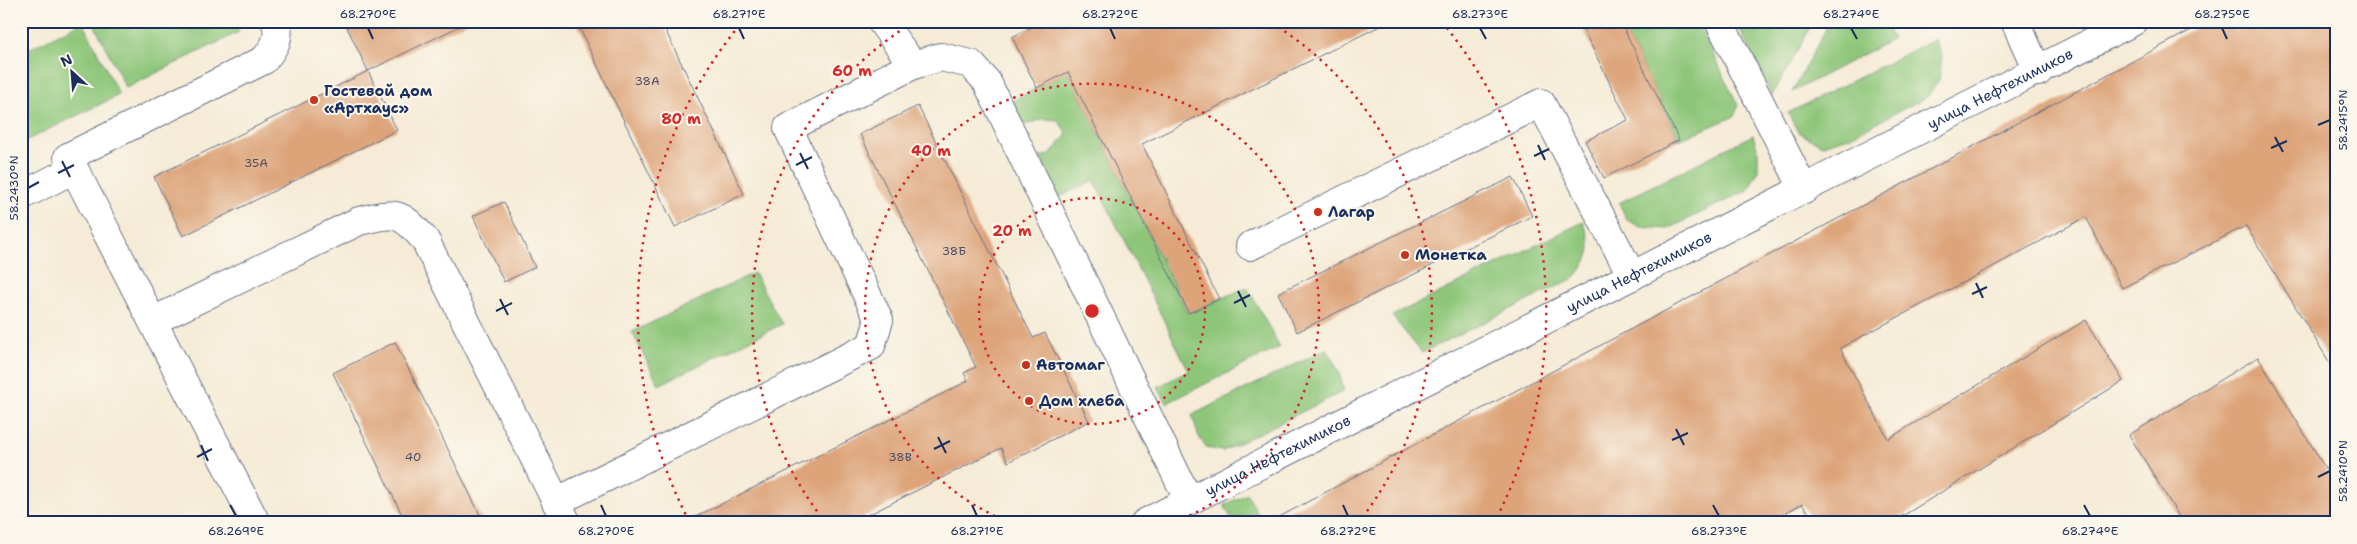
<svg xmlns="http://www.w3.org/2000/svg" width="2357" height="544" font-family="'Shantell Sans',sans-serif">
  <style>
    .green { fill: #8ec679; stroke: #547a6c }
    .building { fill: #dda47a }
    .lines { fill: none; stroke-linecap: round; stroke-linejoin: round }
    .minor-casing { stroke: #677188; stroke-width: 30 }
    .minor { stroke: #fff; stroke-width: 28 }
    .ticks { fill: none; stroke: #1b2f5e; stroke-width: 2 }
    .ring { fill: none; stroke: #d62828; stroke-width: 2.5; stroke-dasharray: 2.5 5 }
    .poi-dot { fill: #c8321e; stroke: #fbf7ec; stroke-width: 2 }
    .labels { text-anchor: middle; stroke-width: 4; stroke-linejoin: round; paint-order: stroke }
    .number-label { font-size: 12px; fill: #4c4c65 }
    .street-label { font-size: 15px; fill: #1b2f5e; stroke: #fbf7ec }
    .poi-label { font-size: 15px; font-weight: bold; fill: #1b2f5e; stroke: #fbf7ec; text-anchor: start }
    .centre { fill: #d62828; stroke: #fbf7ec; stroke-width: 2.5 }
    .ring-label { font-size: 15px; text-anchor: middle; font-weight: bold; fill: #d62828; stroke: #fbf7ec; stroke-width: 4; stroke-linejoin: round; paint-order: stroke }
    .neatline { fill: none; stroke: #1b2f5e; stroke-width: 2 }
    .ticks-label { font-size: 12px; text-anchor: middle; fill: #1b2f5e }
  </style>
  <rect width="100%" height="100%" fill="#fbf7ec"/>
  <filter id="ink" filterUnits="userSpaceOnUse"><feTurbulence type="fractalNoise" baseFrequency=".02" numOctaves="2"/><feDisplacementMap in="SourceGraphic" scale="10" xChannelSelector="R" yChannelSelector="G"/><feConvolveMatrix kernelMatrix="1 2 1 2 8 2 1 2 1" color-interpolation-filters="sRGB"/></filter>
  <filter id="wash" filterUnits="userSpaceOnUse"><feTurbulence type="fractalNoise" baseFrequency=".0096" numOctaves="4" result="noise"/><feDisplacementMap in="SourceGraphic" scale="20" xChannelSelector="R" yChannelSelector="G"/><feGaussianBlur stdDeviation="1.12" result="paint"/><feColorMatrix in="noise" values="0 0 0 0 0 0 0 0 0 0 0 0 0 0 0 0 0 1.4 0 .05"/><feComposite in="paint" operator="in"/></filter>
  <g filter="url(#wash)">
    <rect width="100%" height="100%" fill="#f5ebd6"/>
    <!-- green -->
    <g class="green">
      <polygon points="105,21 234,21 239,32 126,88 95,26"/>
      <polygon points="1620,21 1648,21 1657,24 1659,21 1697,21 1738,105 1735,116 1679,140"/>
      <polygon points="1736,21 1814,21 1772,96"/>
      <polygon points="1830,21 1884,21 1893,39 1792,92"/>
      <polygon points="83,22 119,95 21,143 21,53"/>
      <polygon points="1935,39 1942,56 1939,80 1928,96 1849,137 1822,145 1798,132 1788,113"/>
      <polygon points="1068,72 1188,313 1247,287 1280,347 1167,403 1157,387 1189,371 1094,180 1060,197 1040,157 1051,154 1067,134 1058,120 1044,119 1024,125 1012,101"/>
      <polygon points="1753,135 1758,151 1758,171 1748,190 1668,229 1641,227 1627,220 1619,203"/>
      <path d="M1583 222C1594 248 1592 253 1576 277L1422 353 1392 316Z"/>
      <polygon points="754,273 782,324 659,385 632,332"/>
      <polygon points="1327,349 1339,372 1344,391 1223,451 1207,448 1199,437 1192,415"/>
      <polygon points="1247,494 1263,523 1234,523 1224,505"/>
    </g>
    <g id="blocks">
      <!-- building -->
      <g class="building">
        <polygon points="344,21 470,21 368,71"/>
        <polygon points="576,21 661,21 744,194 675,227"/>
        <polygon points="1044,21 1390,21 1142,144 1219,299 1189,313 1068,72 1037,88 1012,37"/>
        <polygon points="1579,21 1620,21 1679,140 1604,178 1585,141 1628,120"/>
        <polygon points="2208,21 2336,21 2336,373 2246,226 2122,288 2086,217 1840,348 1888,439 2086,320 2123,381 1891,523 1816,523 1802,504 1767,523 1268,523"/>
        <polygon points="368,71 397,130 183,236 154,177"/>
        <polygon points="918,106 1033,338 1045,333 1089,421 1008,462 1001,448 852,523 683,523 968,381 964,373 976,367 860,134"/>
        <polygon points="1513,177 1532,216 1297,332 1278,293"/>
        <polygon points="504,202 535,267 504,282 473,216"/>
        <polygon points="395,342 421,394 484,523 406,523 333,373"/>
        <polygon points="2258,357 2336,486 2336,523 2183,523 2129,435"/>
      </g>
    </g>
  </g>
  <g filter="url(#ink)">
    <use href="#blocks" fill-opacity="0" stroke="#677188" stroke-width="1"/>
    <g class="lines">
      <defs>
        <g id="minor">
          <polyline points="881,21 913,65"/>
          <polyline points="1719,21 1804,190"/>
          <polyline points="2015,21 2038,72"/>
          <polyline points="21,196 74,169"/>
          <polyline points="1250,246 1541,103 1632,276"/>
          <path d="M153 321 359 221C396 212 400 211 425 240L567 523"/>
          <polyline points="556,502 871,346 879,320 788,128 913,65 941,57 971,64 987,82 1189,501"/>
          <path d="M256 523 68 157 264 60C274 48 282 36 275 21"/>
          <path id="s1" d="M1145 523 2134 21"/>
        </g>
      </defs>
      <!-- minor casing -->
      <use href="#minor" class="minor-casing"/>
      <!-- minor -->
      <use href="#minor" class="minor"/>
    </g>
  </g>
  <!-- ticks -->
  <path class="ticks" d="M368 28 373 39M739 28 744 39M1110 28 1115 39M1480 28 1486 39M1851 28 1857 39M2222 28 2227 39M2318 125 2330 120M2275 137 2283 152M1538 145 1545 160M2271 148 2287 141M800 153 808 169M1534 156 1549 149M62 161 70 177M796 165 812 157M58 173 74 165M28 188 39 182M1976 283 1983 298M1238 291 1246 307M1972 294 1987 287M500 299 508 315M1234 303 1250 295M496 311 512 303M1676 429 1684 445M938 437 946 453M1672 440 1688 433M201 445 208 461M934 449 950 441M197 457 212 449M2318 477 2330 471M230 505 236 516M601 505 606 516M972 505 977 516M1343 505 1348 516M1713 505 1719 516M2084 505 2090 516"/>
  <!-- distance rings -->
  <g class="ring">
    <circle cx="1092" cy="311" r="113"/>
    <path d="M1009 522A227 227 0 1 1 1175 522"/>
    <path d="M826 523A340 340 0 0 1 912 23M1272 23A340 340 0 0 1 1358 523"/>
    <path d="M689 521A454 454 0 0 1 742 22M1442 22A454 454 0 0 1 1495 521"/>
  </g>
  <!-- markers -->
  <g class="poi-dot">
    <circle cx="314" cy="100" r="5"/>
    <circle cx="1318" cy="212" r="5"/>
    <circle cx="1405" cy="255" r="5"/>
    <circle cx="1026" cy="365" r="5"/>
    <circle cx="1029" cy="401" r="5"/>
  </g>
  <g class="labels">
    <!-- number labels -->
    <g class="number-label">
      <text x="647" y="85">38А</text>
      <text x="256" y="167">35А</text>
      <text x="954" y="255">38Б</text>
      <text x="413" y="461">40</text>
      <text x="900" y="461">38В</text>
    </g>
    <!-- street labels -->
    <g class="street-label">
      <text dy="5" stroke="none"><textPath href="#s1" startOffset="959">улица Нефтехимиков</textPath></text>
      <text dy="5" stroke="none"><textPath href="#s1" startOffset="554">улица Нефтехимиков</textPath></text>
      <text dy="5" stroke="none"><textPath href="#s1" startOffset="149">улица Нефтехимиков</textPath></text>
    </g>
    <!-- poi labels -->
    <g class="poi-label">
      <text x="324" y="96">Гостевой дом<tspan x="324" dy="17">«Артхаус»</tspan></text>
      <text x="1328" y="217">Лагар</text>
      <text x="1415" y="260">Монетка</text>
      <text x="1036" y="370">Автомаг</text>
      <text x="1039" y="406">Дом хлеба</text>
    </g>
  </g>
  <circle cx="1092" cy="311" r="8" class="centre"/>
  <g class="ring-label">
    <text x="852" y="76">60 m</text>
    <text x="681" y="124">80 m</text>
    <text x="931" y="156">40 m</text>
    <text x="1012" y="236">20 m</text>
  </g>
  <!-- margin -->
  <rect width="2357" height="544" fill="none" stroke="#fbf7ec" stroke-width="55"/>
  <!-- north arrow -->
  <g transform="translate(72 72) rotate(334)" stroke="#fbf7ec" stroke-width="4" paint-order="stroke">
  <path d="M0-4L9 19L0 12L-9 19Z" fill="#1b2f5e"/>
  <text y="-8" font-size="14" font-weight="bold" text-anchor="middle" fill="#1b2f5e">N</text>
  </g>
  <rect x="28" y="28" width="2302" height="488" class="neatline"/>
  <g class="ticks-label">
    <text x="368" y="18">68.270°E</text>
    <text x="739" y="18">68.271°E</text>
    <text x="1110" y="18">68.272°E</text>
    <text x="1480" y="18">68.273°E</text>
    <text x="1851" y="18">68.274°E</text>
    <text x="2222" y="18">68.275°E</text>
    <text transform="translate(2343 120) rotate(-90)" y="4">58.2415°N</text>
    <text transform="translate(14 188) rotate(-90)" y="4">58.2430°N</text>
    <text transform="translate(2343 471) rotate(-90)" y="4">58.2410°N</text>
    <text x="236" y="535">68.269°E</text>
    <text x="606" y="535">68.270°E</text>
    <text x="977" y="535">68.271°E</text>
    <text x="1348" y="535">68.272°E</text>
    <text x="1719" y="535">68.273°E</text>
    <text x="2090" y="535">68.274°E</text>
  </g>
</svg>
